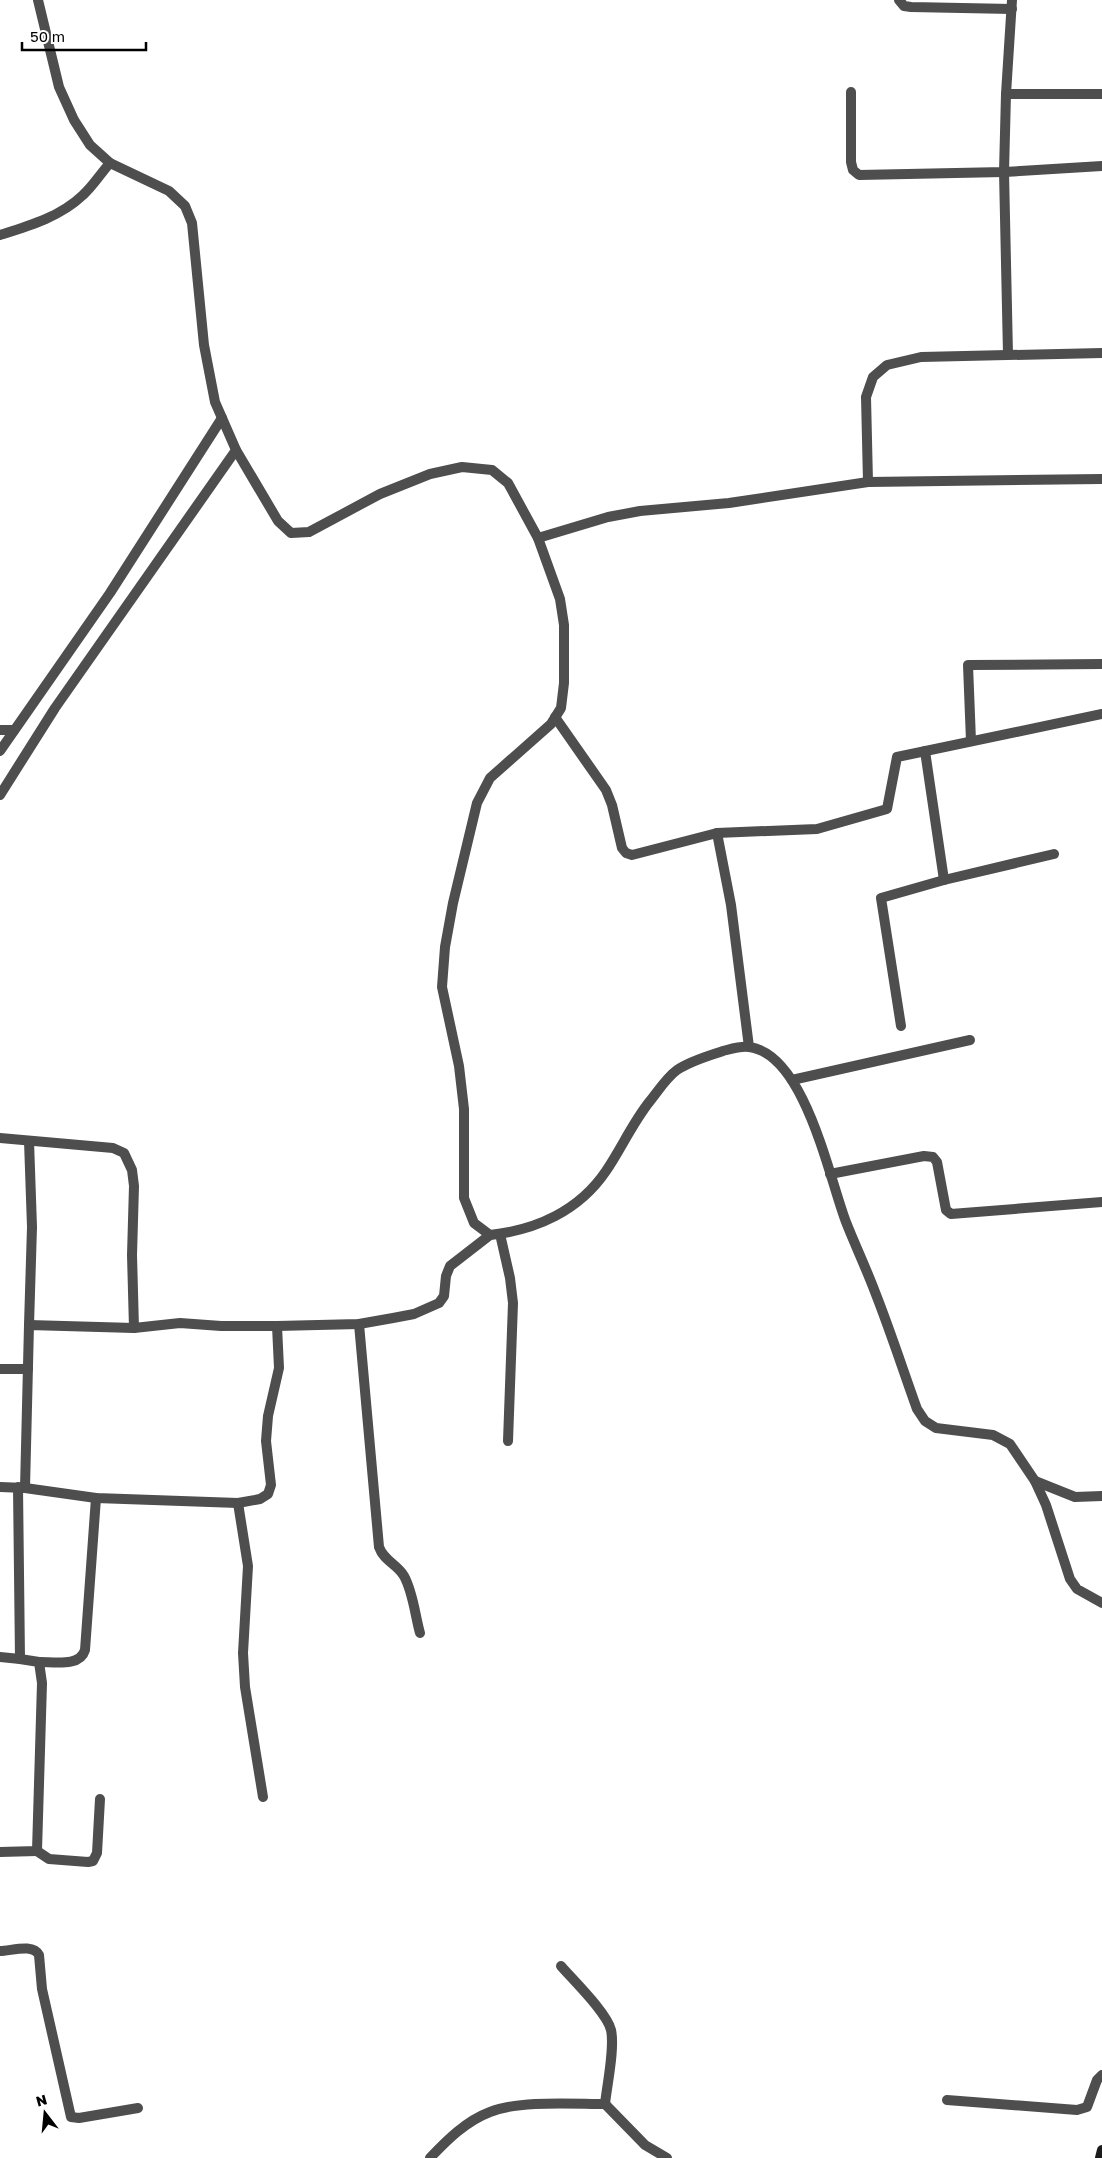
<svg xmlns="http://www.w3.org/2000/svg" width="1102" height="2158" font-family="'Golos Text',sans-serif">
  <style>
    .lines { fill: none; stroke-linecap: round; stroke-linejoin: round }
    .street { stroke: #4e4e4e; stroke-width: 10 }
    .secondary { stroke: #1b1b1b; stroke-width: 10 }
  </style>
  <rect width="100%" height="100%" fill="#fff"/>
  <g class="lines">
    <!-- street -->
    <g class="street">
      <path d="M38 0 59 87 74 120 90 145 110 163 169 191 185 206 192 223 204 345 215 402 236 450 278 521 291 533 309 532 380 494 430 474 462 467 492 470 508 483 538 538 560 599 564 625V683L561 708 551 724 490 778 477 803 453 903 445 947 442 987 459 1066 464 1109V1198L474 1223 490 1235C536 1230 579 1211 606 1171 621 1149 633 1122 650 1101 658 1091 667 1077 677 1070 690 1061 708 1056 723 1051 731 1049 740 1046 749 1047 805 1054 829 1178 846 1222 855 1245 866 1268 875 1292 890 1330 903 1370 917 1409L925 1421 936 1428 993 1435 1010 1444 1035 1481 1046 1505 1070 1579 1077 1589 1102 1603"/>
      <polyline points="899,0 904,6 911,7 1012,9"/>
      <polyline points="851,92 851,162 853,170 859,175 1004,172 1102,166"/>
      <polyline points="1006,94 1102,94"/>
      <path d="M0 235C29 226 60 217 83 195 93 186 101 173 110 163"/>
      <polyline points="1008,354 1004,172 1006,94 1012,0"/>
      <polyline points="868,482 866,397 873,377 887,365 921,357 1102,353"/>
      <polyline points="538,538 608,517 640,511 729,503 868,482 1102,479"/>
      <polyline points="555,717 606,790 612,805 622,848 626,853 632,855 717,833 817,829 887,809 897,757 1102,714"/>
      <polyline points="0,730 14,730"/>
      <polyline points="971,741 968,665 1102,664"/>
      <polyline points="0,751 110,593 222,418"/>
      <polyline points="925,751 944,880 1054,854"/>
      <polyline points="0,795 55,708 236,450"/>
      <polyline points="717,833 731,905 749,1047"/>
      <polyline points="901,1026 881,898 944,880"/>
      <polyline points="792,1080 970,1040"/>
      <polyline points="0,1138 113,1148 124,1153 132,1170 134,1186 132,1255 134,1328"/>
      <polyline points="29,1141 32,1227 29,1325"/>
      <polyline points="830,1174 924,1156 933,1157 937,1162 946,1210 951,1214 1102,1202"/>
      <polyline points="500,1234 510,1278 513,1303 508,1441"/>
      <path d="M359 1324 379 1547C384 1561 397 1564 404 1576 413 1592 415 1615 420 1633"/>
      <polyline points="0,1369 28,1369"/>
      <polyline points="1035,1481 1075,1497 1102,1496"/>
      <polyline points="0,1487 25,1488 29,1325 134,1328 180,1323 221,1326 277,1326 359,1324 393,1318 414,1314 439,1303 444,1296 446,1276 450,1266 490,1235"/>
      <polyline points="25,1488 96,1498 238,1503 260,1499 268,1494 271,1485 266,1441 268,1416 279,1368 277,1326"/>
      <polyline points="238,1503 248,1566 243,1653 245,1687 263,1797"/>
      <polyline points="0,1657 20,1659"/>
      <path d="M39 1662C55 1662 80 1667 85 1650L96 1498"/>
      <polyline points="37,1851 49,1859 88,1862 93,1861 97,1853 100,1799"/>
      <polyline points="0,1852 37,1851 42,1683 39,1662 20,1659 18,1487"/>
      <path d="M0 1951C11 1951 33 1943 39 1955L42 1989 71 2117 79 2118 138 2108"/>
      <path d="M561 1966C574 1981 607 2013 611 2030 615 2048 607 2085 605 2104"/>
      <polyline points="947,2100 1077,2110 1087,2107 1097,2080 1102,2075"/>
      <path d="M430 2158C447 2140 466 2121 490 2112 520 2100 573 2104 605 2104L645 2145 667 2158"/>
    </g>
    <!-- secondary -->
    <polyline class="secondary" points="1100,2158 1102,2150"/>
  </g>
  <!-- north arrow -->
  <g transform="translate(45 2113) rotate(344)" stroke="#ffffff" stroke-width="4" paint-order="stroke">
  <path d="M0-4L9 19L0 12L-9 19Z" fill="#000000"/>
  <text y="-8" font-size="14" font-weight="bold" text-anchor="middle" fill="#000000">N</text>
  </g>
  <!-- scale -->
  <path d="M22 42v8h124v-8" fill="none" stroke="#000000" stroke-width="2.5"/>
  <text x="30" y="42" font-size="15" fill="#000000" stroke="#ffffff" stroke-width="4" paint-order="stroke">50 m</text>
</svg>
